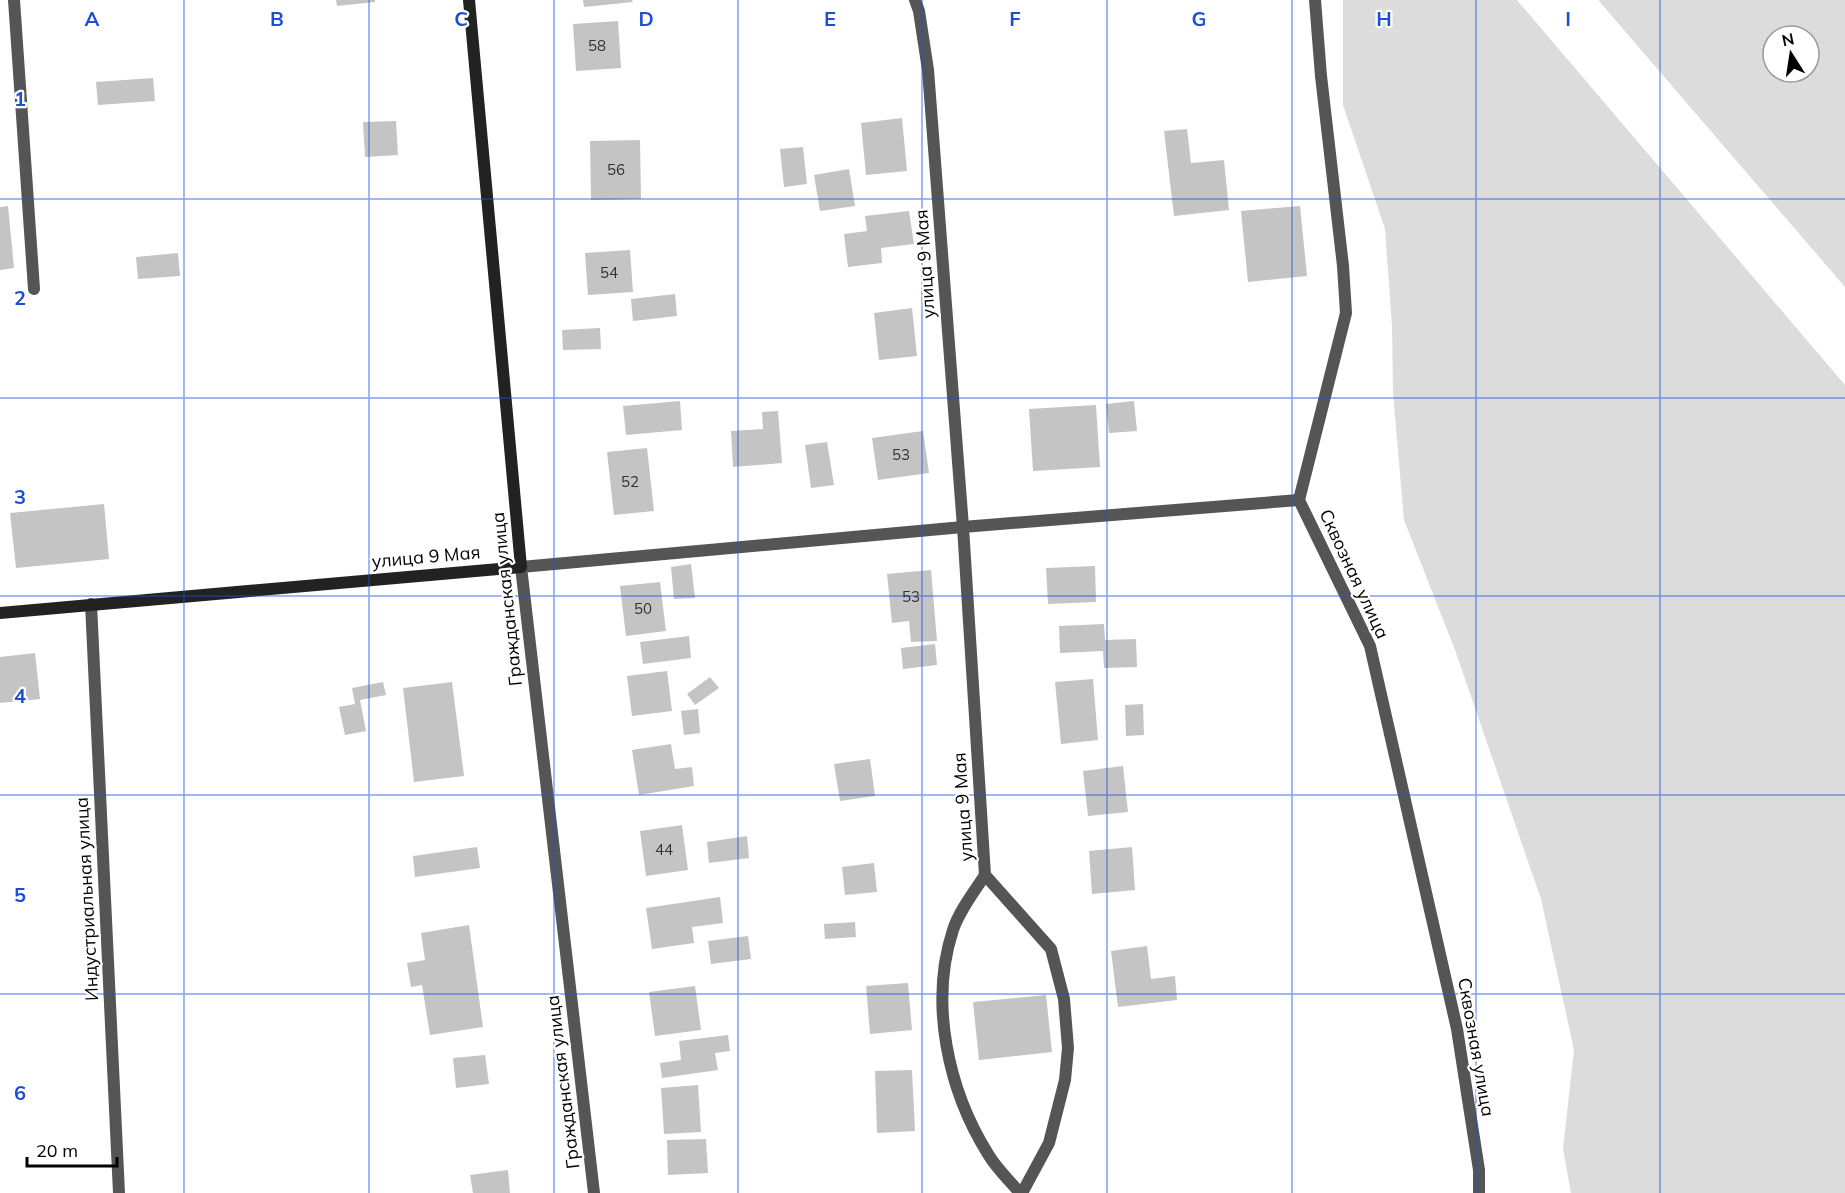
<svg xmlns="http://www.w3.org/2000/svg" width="1845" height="1193" font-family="Mulish,sans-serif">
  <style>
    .green { fill: #dcdcdc; fill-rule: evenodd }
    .building { fill: #c4c4c4 }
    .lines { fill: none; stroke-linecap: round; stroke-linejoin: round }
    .lane { stroke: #555; stroke-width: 12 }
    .street { stroke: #555; stroke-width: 12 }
    .secondary { stroke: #222; stroke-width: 12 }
    .grid { fill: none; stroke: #1d4ed8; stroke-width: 1.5; stroke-opacity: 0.55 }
    .labels { text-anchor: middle; stroke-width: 4.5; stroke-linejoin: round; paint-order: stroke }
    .number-label { font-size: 15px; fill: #313131 }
    .street-label { font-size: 18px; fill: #000; stroke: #fff }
    .grid-label { font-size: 20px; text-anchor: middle; font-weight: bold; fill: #1d4ed8; stroke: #fff; stroke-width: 4.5; stroke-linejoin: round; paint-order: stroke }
  </style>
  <rect width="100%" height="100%" fill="#fff"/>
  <!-- green -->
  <g class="green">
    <polygon points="1343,0 1517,0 1845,385 1845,1193 1571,1193 1563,1149 1574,1050 1541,899 1455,650 1404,520 1393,393 1392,326 1385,229 1343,105"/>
    <path d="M1599 0H1845V287L1599 1ZM1773 36H1809V72H1773Z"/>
  </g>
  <!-- building -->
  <g class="building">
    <polygon points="336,0 375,0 375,2 337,6"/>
    <polygon points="583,0 632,0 633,2 584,7"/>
    <polygon points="618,21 621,68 576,71 573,24"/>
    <polygon points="153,78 155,101 98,105 96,82"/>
    <polygon points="902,118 907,171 866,175 861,123"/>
    <polygon points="396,121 398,155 365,157 363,122"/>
    <polygon points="1187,129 1191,163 1224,160 1229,210 1174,216 1164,131"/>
    <polygon points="640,140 641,199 591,200 590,141"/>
    <polygon points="803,147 807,184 784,187 780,149"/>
    <polygon points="849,169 855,206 820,211 814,175"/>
    <polygon points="8,206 14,268 0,270 0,207"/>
    <polygon points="1300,206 1307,276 1248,282 1241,211"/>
    <polygon points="909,211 914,244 881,248 882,263 848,267 844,234 867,231 865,216"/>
    <polygon points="630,250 633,292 588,295 585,253"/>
    <polygon points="178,253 180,276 138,279 136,257"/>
    <polygon points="675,294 677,316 633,321 631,299"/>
    <polygon points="912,308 917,356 879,360 874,313"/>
    <polygon points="600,328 601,349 563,350 562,330"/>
    <polygon points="680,401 682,430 626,435 623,406"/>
    <polygon points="1134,401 1137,431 1109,433 1106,404"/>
    <polygon points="1096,405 1100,467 1033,471 1029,409"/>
    <polygon points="778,411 782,463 733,467 731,431 763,429 762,412"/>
    <polygon points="923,431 929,473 878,480 872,438"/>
    <polygon points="827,442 834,485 811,488 805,445"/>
    <polygon points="647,448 654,511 614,515 607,452"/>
    <polygon points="104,504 109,559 16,568 10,513"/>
    <polygon points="691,564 695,598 674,599 671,567"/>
    <polygon points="1095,566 1096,602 1048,604 1046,568"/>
    <polygon points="931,570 937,641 911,642 909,621 892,623 887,574"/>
    <polygon points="660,582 666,631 626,636 620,586"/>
    <polygon points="1104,624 1105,640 1136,639 1137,667 1104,668 1103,651 1060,653 1059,626"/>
    <polygon points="689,636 691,658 643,664 640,642"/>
    <polygon points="935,644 937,665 903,669 901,648"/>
    <polygon points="35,653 40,699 0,703 0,657"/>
    <polygon points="667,671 672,711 632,716 627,676"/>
    <polygon points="710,677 719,688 695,705 687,694"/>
    <polygon points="1093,679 1098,740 1061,744 1055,682"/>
    <polygon points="383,682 386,695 360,700 366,731 345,735 339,707 355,704 352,688"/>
    <polygon points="452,682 464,776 414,782 403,688"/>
    <polygon points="1143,704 1144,735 1126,736 1125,705"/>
    <polygon points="698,709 700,733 684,735 681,711"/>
    <polygon points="671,744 675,769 692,767 694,786 639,795 632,750"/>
    <polygon points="870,759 875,796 840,801 834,764"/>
    <polygon points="1123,766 1128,812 1088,816 1083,771"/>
    <polygon points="682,825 688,870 646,876 640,831"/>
    <polygon points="747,836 749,858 709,863 707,842"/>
    <polygon points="477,847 480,868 415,877 413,856"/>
    <polygon points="1132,847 1135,890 1092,894 1089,851"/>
    <polygon points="874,863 877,892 845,895 842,867"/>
    <polygon points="720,897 723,923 692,927 694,943 652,949 646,908"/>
    <polygon points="855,922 856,937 825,939 824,924"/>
    <polygon points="469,925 483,1027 430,1035 422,985 411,987 407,963 425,960 421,933"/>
    <polygon points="748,936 751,959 711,964 708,941"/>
    <polygon points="1147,946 1151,979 1175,976 1177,1000 1118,1007 1111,951"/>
    <polygon points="908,983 912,1030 870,1034 866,986"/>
    <polygon points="695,986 701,1030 655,1036 649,992"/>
    <polygon points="1046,995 1052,1052 979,1060 973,1002"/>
    <polygon points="728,1035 730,1051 715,1053 718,1070 662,1078 660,1063 681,1060 679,1041"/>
    <polygon points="485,1055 489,1084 456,1088 453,1058"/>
    <polygon points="912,1070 915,1131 877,1133 875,1071"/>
    <polygon points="698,1085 701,1132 664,1134 661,1088"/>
    <polygon points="706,1139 708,1173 668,1175 667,1140"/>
    <polygon points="508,1170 510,1193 473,1193 470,1175"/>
  </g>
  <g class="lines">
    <!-- lane -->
    <polyline class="lane" points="1315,0 1321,76"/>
    <!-- street -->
    <g class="street">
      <polyline points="14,0 34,289"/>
      <polyline points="915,0 919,11 928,70 963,527 985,875 1051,949 1064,999 1068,1048 1065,1080 1049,1143 1022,1193"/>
      <polyline points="1321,76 1343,266 1346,313 1299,500 1370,646 1457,1029 1479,1170 1479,1193"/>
      <polyline points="91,604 119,1193"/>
      <path d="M985 875C974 892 959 911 953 930 929 1003 948 1090 988 1154 996 1168 1009 1180 1020 1193"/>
      <polyline points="594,1193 521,567 963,527 1299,500"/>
    </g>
    <!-- secondary -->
    <polyline class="secondary" points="0,613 521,567 469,0"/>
  </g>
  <!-- grid -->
  <path class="grid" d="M184 0V1193M369 0V1193M554 0V1193M738 0V1193M922 0V1193M1107 0V1193M1292 0V1193M1476 0V1193M1660 0V1193M0 199H1845M0 398H1845M0 596H1845M0 795H1845M0 994H1845"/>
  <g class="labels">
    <!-- number labels -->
    <g class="number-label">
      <text x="597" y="51">58</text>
      <text x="616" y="175">56</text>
      <text x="609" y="278">54</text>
      <text x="901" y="460">53</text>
      <text x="630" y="487">52</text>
      <text x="911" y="602">53</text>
      <text x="643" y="614">50</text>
      <text x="664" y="855">44</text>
    </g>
    <!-- street labels -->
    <g class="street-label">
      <text transform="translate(925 264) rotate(-94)" y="6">улица 9 Мая</text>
      <text transform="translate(426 557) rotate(-5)" y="6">улица 9 Мая</text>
      <text transform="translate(1354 574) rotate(65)" y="6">Сквозная улица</text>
      <text transform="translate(507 599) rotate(-96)" y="6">Гражданская улица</text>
      <text transform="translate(963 807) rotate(-94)" y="6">улица 9 Мая</text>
      <text transform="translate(87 899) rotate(-93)" y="6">Индустриальная улица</text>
      <text transform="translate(1476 1047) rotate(80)" y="6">Сквозная улица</text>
      <text transform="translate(563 1082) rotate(-97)" y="6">Гражданская улица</text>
    </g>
  </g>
  <g class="grid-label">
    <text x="92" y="26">A</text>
    <text x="277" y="26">B</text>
    <text x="461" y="26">C</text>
    <text x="646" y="26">D</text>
    <text x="830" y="26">E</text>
    <text x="1015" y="26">F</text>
    <text x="1199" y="26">G</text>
    <text x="1384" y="26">H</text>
    <text x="1568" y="26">I</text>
    <text x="20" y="106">1</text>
    <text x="20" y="305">2</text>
    <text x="20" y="504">3</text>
    <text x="20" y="703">4</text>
    <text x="20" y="902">5</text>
    <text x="20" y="1100">6</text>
  </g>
  <!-- north arrow -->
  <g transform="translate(1791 54) rotate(348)"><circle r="28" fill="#ffffff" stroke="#999999" stroke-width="1.5"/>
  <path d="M0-4.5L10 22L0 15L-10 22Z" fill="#000000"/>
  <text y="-9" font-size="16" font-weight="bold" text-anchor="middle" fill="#000000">N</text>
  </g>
  <!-- scale -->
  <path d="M27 1157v9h90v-9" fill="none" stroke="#000000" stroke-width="3"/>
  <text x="36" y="1157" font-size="18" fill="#000000" stroke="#ffffff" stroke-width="4.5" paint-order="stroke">20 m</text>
</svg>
